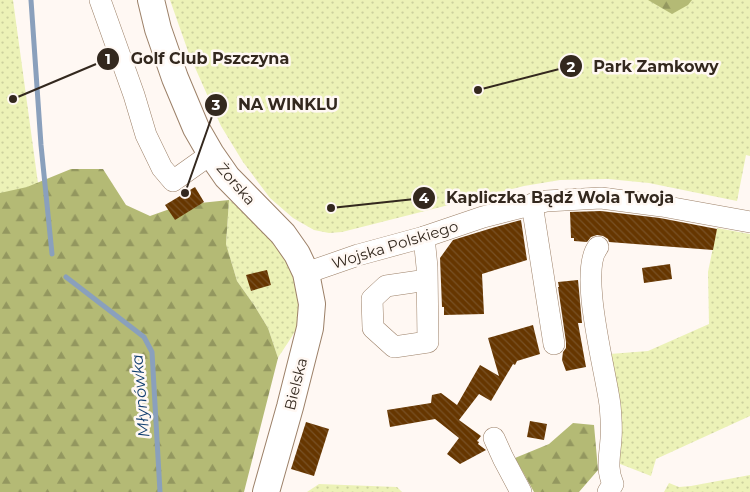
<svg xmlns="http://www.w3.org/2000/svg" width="750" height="492" font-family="Montserrat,sans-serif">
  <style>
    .grass { fill: url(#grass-dots) }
    .forest { fill: url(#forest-firs) }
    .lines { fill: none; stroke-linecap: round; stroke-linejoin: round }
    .stream { stroke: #8aa0bc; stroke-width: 5 }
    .building { fill: url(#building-back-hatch) }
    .minor-casing { stroke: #9c8068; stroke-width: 22 }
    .major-casing { stroke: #9c8068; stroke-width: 28 }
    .minor { stroke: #fff; stroke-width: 21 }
    .major { stroke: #fff; stroke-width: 26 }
    .labels { text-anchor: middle; stroke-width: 5; stroke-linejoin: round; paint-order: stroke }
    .street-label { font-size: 15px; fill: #33281e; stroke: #fff8f3 }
    .water-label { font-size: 16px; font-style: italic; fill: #144071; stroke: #fff8f3 }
    .leader { fill: none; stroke: #33281e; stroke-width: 2 }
    .callout-dot { fill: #33281e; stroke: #fff8f3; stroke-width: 2 }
    .mark-label { font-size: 15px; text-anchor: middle; font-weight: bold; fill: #fff }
    .callout-label { font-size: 16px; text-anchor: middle; font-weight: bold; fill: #33281e; stroke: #fff8f3; stroke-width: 5; stroke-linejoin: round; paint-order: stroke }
  </style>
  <defs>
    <pattern id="grass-dots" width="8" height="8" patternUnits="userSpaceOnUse" patternTransform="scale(1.25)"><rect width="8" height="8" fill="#ecf2b7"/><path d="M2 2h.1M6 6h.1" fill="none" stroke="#cbd09d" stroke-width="1.8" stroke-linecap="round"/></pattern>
    <pattern id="forest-firs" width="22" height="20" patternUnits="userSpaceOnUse" patternTransform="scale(1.25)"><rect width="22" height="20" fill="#b4ba75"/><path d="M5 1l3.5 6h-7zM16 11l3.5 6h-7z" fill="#93975f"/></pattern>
    <pattern id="building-back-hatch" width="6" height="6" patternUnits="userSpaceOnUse" patternTransform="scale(1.25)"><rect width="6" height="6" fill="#663600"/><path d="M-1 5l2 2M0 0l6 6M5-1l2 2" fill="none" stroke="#785126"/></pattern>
  </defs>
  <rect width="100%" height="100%" fill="#fff8f3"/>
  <!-- grass -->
  <g class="grass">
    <polygon points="0,0 13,0 40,198 0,220"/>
    <polygon points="170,0 750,0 750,156 746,155 737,201 649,183 608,179 560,180 524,186 342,232 329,233 314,230 293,218 270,198 243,162 221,126 189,54"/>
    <path d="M229 200C263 222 290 253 297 294 299 304 300 315 298 325 296 332 282 351 278 358L268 328 254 305 237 281 226 244Z"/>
    <polygon points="717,228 750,234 750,416 656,459 651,476 615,462 610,354 648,351 709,324 708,272"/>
    <polygon points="750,475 750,492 664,492 669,483 679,487 691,486"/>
    <polygon points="319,484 397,487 402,492 307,492"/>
  </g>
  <!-- forest -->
  <g class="forest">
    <polygon points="648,0 692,0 688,5 672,14"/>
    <polygon points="71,169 103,169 126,205 150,216 181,205 229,200 226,244 237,281 254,305 268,328 278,358 244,492 0,492 0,193 27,187"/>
    <polygon points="573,423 594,425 598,470 579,492 534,492 515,458 549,444"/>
  </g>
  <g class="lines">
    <!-- stream -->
    <g class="stream">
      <polyline points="31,0 41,145 52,254"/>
      <polyline points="66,277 144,337 152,352 160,492"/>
    </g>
  </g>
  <!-- building -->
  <g class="building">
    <polygon points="195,187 204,202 175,220 165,205"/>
    <polygon points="601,211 660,218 717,229 713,250 609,242 608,239 603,236 597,235 591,237 587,242 574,241 574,238 571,238 570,212"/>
    <polygon points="521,220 527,260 482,274 484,314 444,315 444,307 442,307 440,258 453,240 492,228"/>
    <polygon points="670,264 672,279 644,283 642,268"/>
    <polygon points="267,270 271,285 251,291 246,275"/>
    <polygon points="578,280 582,323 578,323 586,367 566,371 562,360 563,352 566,348 566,342 558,287 559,287 558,282"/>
    <polygon points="533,325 540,354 517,361 515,365 513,364 491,401 479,394 459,420 481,436 477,441 479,442 478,444 486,450 460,464 447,454 459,438 435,419 390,427 387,410 431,403 432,395 441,393 457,405 480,365 499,376 488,338"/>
    <polygon points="530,421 547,424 544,440 527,437"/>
    <polygon points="306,422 329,429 314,476 291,469"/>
  </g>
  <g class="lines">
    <defs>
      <g id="minor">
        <polyline points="100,0 134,95 146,135 162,168 173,181 211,154"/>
        <polyline points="532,204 554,344"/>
        <polyline points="424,237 427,267 428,342 394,347 373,328 372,299 386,286 427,280"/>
        <path d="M598 247C578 271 606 372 610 405 611 416 612 428 611 439 610 455 606 469 613 484L608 492"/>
        <polyline points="306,273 358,255 424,237 483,217 546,201 601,198 662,206 750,222"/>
        <polyline points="494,438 503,458 521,492"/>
      </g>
      <polyline id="major" points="151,0 158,29 175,78 196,128 211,154 227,177 283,234 297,254 306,273 312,304 310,328 290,407 266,492"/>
    </defs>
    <!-- minor casing -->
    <use href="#minor" class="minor-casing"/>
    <!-- major casing -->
    <use href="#major" class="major-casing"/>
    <!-- minor -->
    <use href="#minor" class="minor"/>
    <!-- major -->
    <use href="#major" class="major"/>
  </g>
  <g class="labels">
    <!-- street labels -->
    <g class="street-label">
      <text transform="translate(236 184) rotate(49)" y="5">Żorska</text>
      <text transform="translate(395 245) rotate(-17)" y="5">Wojska Polskiego</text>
      <text transform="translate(296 384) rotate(-76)" y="5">Bielska</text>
    </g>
    <!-- water labels -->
    <g class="water-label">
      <text transform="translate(140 396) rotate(-95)" y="6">Młynówka</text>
    </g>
  </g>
  <!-- callouts -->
  <path class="leader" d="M13 99L108 59M478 90L571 66M185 193L216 105M331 208L424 198"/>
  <g class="callout-dot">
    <circle cx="13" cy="99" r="5"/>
    <circle cx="478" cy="90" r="5"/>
    <circle cx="185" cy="193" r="5"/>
    <circle cx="331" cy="208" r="5"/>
    <circle cx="108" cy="59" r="12"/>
    <circle cx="571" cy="66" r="12"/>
    <circle cx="216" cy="105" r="12"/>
    <circle cx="424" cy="198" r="12"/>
  </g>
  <g class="mark-label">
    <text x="108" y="64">1</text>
    <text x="571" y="72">2</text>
    <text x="216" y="110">3</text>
    <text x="424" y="203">4</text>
  </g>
  <g class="callout-label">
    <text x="210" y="64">Golf Club Pszczyna</text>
    <text x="656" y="72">Park Zamkowy</text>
    <text x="288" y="110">NA WINKLU</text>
    <text x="560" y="203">Kapliczka Bądź Wola Twoja</text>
  </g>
</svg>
